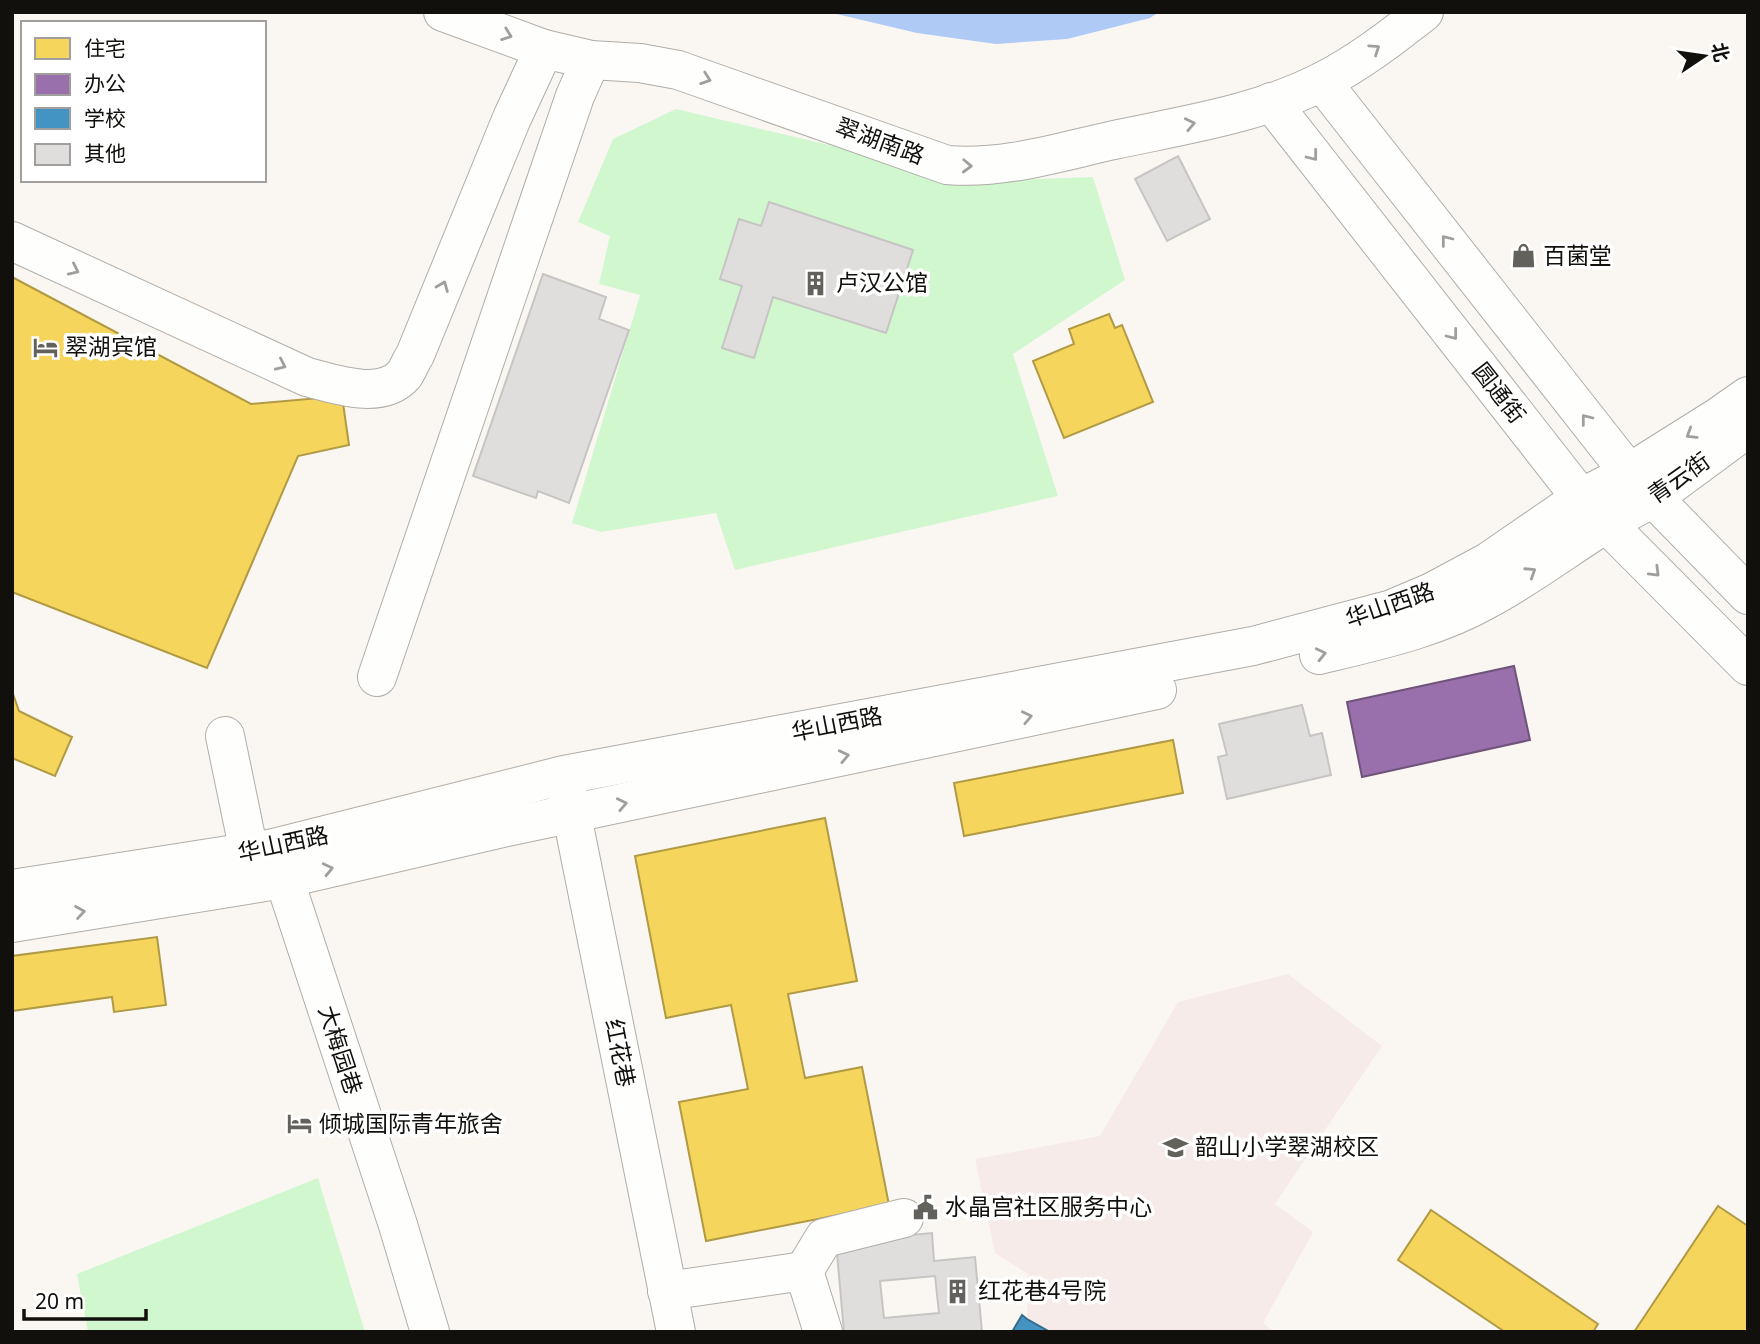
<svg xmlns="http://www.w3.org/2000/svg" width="1760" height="1344" font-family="'Noto Sans','Noto Sans SC',sans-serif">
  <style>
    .education { fill: #f7ebea }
    .green { fill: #d1f7cf }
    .water { fill: #b0caf6 }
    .homes { fill: #f6d55c; stroke: #b19a44; stroke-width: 2 }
    .offices { fill: #9970ab; stroke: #70537b; stroke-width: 2 }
    .schools { fill: #4393c3; stroke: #346c8c; stroke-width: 2 }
    .building { fill: #e0dddd; stroke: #c7c5c4; stroke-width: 2; fill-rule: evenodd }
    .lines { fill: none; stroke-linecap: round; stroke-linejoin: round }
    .minor-casing { stroke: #b0ada9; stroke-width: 40 }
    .major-casing { stroke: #b0ada9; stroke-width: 40 }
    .minor { stroke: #fefefd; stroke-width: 38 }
    .major { stroke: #fefefd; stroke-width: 38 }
    .oneway { stroke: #9f9f9d }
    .labels { text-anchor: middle; stroke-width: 7; stroke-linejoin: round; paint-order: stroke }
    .street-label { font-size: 23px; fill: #11100c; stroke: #fff }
    .poi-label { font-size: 23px; fill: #11100c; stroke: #fff; text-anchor: start }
  </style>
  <rect width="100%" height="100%" fill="#faf7f2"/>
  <!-- education -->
  <polygon class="education" points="1288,974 1382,1046 1275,1204 1313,1232 1263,1323 1275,1332 1050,1332 1027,1319 1028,1274 995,1253 975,1159 1100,1136 1178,1002"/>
  <!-- green -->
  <g class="green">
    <polygon points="676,109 982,181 1093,177 1125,280 1013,354 1058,496 735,570 716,513 601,532 572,523 640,295 599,284 610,236 578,222 613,139"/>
    <polygon points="318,1178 365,1332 88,1332 77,1274"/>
  </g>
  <!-- water -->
  <polygon class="water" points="828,12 1159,12 1150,18 1067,39 996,44 917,33"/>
  <!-- homes -->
  <g class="homes">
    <polygon points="12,277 251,404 342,396 349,445 298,456 207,668 12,592"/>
    <polygon points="1109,314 1115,328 1122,325 1153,402 1064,438 1033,361 1074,344 1069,329"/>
    <polygon points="12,691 19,711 72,737 55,776 12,758"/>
    <polygon points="1173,740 1183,793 964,836 954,783"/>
    <polygon points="825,818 857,981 788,994 805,1078 862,1067 889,1205 706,1241 679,1102 748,1089 731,1005 666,1018 635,856"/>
    <polygon points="157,937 166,1005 114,1012 112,997 12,1011 12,956"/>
    <polygon points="1718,1206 1748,1226 1748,1332 1634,1332"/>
    <polygon points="1431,1210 1598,1324 1593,1332 1505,1332 1398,1260"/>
  </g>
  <!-- offices -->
  <polygon class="offices" points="1514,666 1530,740 1362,777 1347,702"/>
  <!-- schools -->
  <polygon class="schools" points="1022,1315 1027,1319 1050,1332 1012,1332"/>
  <!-- building -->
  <g class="building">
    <polygon points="1178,156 1210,219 1167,241 1135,179"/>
    <polygon points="769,202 913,250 886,333 773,297 754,358 722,348 742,286 720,279 739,219 761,226"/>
    <polygon points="543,274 606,297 599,319 629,330 569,503 538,491 536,498 473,476"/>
    <polygon points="1302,705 1310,736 1322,733 1331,775 1227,799 1218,757 1227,755 1219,724"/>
    <path d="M932 1233 934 1261 975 1257 982 1332H844L836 1242ZM935 1276 939 1313 884 1318 880 1281Z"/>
  </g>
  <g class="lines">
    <defs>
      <g id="minor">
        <path d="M443 12 544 49 591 60 640 63 678 70 947 165C1003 170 1059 152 1114 140 1184 125 1259 114 1323 81 1360 62 1392 37 1424 12"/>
        <path d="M12 241 307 377C335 384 381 401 404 375 408 369 411 361 415 355L512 118 544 49"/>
        <polyline points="1629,473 1718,417 1748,396"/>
        <polyline points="1607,523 1653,498 1748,428"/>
        <polyline points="377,677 575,96 591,60"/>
        <polyline points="225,736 249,852"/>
        <polyline points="565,781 676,1332"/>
        <polyline points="274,848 398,1225 430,1332"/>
        <polyline points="804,1271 824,1238 904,1218"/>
        <polyline points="667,1291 804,1271 823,1332"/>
      </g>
      <g id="major">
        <polyline points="1322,82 1629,473 1748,595"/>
        <polyline points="1271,102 1581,498 1748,666"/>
        <path d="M1319 655C1377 641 1435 629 1488 599 1529 577 1567 548 1607 523"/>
        <polyline points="12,889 274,848 564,775 1253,646 1392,609 1432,592 1488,562 1581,498 1629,473"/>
        <polyline points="12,923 283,879 507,827 1157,690"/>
      </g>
    </defs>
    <!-- minor casing -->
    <use href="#minor" class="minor-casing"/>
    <!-- major casing -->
    <use href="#major" class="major-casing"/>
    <!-- minor -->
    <use href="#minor" class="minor"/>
    <!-- major -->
    <use href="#major" class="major"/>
  </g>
  <!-- one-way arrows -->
  <defs><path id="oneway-chevron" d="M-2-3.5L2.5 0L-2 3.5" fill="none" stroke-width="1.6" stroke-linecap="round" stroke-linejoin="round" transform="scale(1.75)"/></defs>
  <g class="oneway">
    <use href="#oneway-chevron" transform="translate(507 35) rotate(20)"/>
    <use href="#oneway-chevron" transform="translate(1375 49) rotate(-34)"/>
    <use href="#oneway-chevron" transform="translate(706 79) rotate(19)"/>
    <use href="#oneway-chevron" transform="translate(1190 124) rotate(-12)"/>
    <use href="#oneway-chevron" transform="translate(1313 156) rotate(52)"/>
    <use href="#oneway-chevron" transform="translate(967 166) rotate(2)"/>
    <use href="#oneway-chevron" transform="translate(1446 240) rotate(-128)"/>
    <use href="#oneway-chevron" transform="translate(74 270) rotate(25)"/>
    <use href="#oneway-chevron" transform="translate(443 286) rotate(-68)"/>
    <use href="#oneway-chevron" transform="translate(1453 335) rotate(52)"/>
    <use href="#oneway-chevron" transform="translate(281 365) rotate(25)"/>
    <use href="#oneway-chevron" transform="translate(1586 419) rotate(-128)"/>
    <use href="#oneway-chevron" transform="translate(1691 434) rotate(148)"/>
    <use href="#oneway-chevron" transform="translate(1531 572) rotate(-33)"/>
    <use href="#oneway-chevron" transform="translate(1655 572) rotate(45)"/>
    <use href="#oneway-chevron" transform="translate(1321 654) rotate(-13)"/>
    <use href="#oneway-chevron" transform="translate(1027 717) rotate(-12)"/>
    <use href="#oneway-chevron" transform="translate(844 756) rotate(-12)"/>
    <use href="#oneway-chevron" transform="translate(622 804) rotate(-12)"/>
    <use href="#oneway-chevron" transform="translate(328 869) rotate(-13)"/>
    <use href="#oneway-chevron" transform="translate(80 912) rotate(-9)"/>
  </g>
  <!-- icons -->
  <defs>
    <symbol id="shop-bare" viewBox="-9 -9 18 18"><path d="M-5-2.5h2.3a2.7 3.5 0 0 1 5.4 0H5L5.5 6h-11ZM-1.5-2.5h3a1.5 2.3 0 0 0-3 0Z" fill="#63615c" stroke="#fff" stroke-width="2.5" paint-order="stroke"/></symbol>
    <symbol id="building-bare" viewBox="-9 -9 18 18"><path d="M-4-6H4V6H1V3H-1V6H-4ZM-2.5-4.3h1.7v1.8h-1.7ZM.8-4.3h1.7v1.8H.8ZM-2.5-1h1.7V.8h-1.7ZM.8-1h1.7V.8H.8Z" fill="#63615c" stroke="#fff" stroke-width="2.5" paint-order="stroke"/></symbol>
    <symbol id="hotel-bare" viewBox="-9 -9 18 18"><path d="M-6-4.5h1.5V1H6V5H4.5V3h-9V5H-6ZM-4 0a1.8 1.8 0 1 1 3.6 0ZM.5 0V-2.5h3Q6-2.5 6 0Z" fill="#63615c" stroke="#fff" stroke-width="2.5" paint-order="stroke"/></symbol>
    <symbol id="school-bare" viewBox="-9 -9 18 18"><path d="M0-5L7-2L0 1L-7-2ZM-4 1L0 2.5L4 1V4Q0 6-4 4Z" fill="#63615c" stroke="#fff" stroke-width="2.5" paint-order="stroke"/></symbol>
    <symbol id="civic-bare" viewBox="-9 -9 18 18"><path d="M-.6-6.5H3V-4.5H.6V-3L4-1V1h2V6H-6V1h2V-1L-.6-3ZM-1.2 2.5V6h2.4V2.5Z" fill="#63615c" stroke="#fff" stroke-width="2.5" paint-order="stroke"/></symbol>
  </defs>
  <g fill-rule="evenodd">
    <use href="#shop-bare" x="1506" y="238" width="35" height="35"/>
    <use href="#building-bare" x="798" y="266" width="35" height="35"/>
    <use href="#hotel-bare" x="28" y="330" width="35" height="35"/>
    <use href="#hotel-bare" x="282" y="1106" width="35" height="35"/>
    <use href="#school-bare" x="1158" y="1130" width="35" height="35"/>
    <use href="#civic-bare" x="908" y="1190" width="35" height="35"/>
    <use href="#building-bare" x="940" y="1274" width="35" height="35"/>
  </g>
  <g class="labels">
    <!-- street labels -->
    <g class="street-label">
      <text transform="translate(880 141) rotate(20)" y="8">翠湖南路</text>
      <text transform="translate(1499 393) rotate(52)" y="8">圆通街</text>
      <text transform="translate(1679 478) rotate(-35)" y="8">青云街</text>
      <text transform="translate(1390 605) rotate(-19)" y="8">华山西路</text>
      <text transform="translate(837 724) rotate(-11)" y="8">华山西路</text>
      <text transform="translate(283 844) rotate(-12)" y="8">华山西路</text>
      <text transform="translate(340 1050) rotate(72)" y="8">大梅园巷</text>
      <text transform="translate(620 1053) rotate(79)" y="8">红花巷</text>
    </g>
    <!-- poi labels -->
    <g class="poi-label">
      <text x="1543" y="264">百菌堂</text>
      <text x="836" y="291">卢汉公馆</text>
      <text x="65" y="355">翠湖宾馆</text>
      <text x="319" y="1132">倾城国际青年旅舍</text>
      <text x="1195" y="1155">韶山小学翠湖校区</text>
      <text x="945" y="1215">水晶宫社区服务中心</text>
      <text x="978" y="1299">红花巷4号院</text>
    </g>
  </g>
  <!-- border -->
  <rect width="1760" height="1344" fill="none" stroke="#11100c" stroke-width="28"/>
  <!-- legend -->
  <rect x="21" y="21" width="245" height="161" fill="#ffffff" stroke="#a09f9e" stroke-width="2"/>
  <rect x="35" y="38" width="35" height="21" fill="#f6d55c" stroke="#a09f9e" stroke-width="2"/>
  <text x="84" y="56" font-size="21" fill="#11100c">住宅</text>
  <rect x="35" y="74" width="35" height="21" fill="#9970ab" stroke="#a09f9e" stroke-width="2"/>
  <text x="84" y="91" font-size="21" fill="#11100c">办公</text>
  <rect x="35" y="108" width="35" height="21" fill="#4393c3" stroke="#a09f9e" stroke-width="2"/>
  <text x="84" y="126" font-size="21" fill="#11100c">学校</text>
  <rect x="35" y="144" width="35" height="21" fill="#e0dddd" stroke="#a09f9e" stroke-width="2"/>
  <text x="84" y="161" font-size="21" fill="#11100c">其他</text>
  <!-- north arrow -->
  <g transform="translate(1704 56) rotate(77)" stroke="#ffffff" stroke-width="5" paint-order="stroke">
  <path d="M0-5L12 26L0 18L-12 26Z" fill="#11100c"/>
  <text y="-10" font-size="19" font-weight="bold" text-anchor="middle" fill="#11100c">北</text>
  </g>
  <!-- scale -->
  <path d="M24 1309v10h122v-10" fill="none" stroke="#11100c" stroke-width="3.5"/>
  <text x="35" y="1309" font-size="21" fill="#11100c" stroke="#ffffff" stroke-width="5" paint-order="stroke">20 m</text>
</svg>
